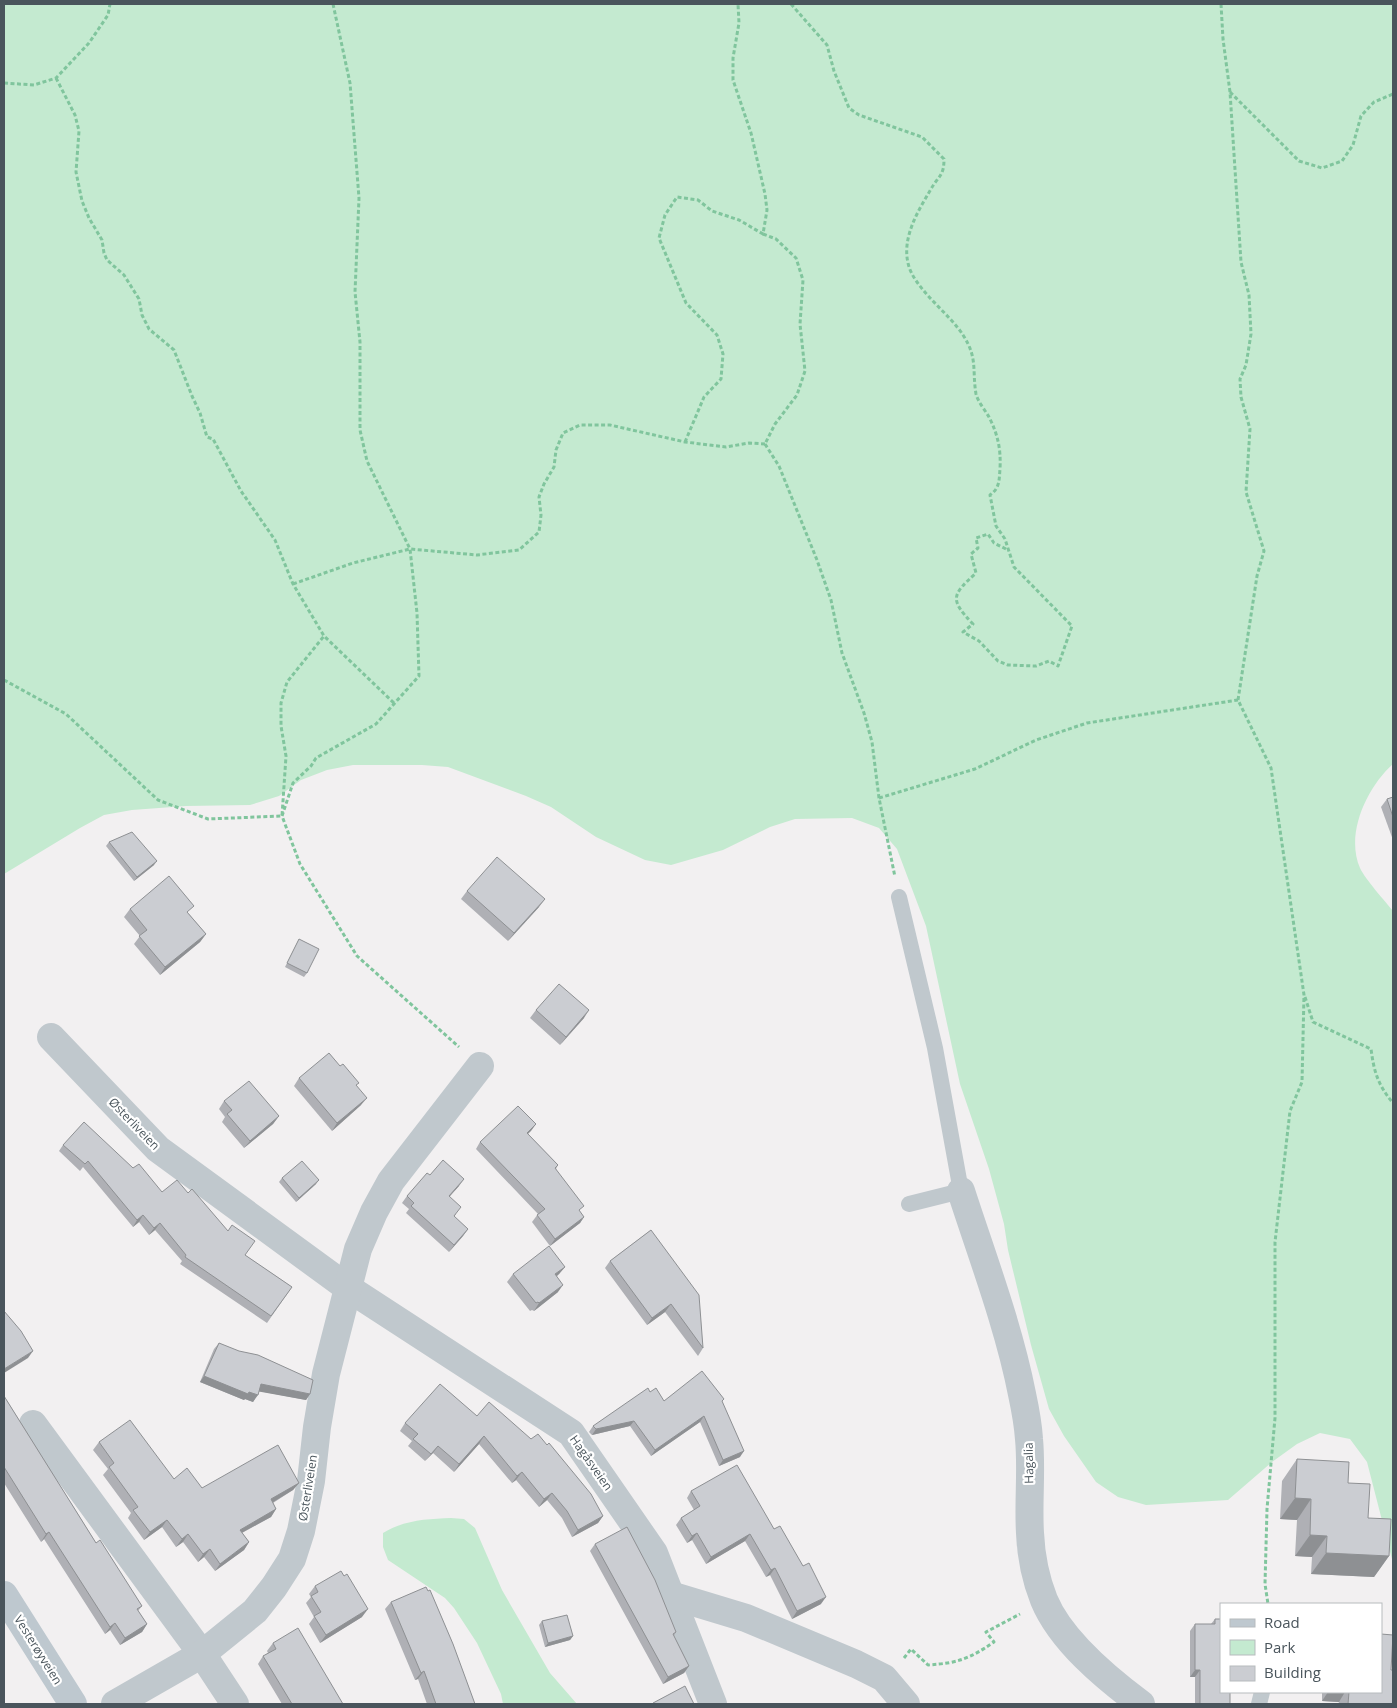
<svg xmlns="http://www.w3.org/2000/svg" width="1397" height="1708" font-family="'Open Sans',sans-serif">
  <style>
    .green { fill: #c4ead0 }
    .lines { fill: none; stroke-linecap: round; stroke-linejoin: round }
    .path { stroke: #80c59d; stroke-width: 3; stroke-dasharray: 4 2.5; stroke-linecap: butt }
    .service { stroke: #c0c8cd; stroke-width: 16 }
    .minor { stroke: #c0c8cd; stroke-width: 28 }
    .secondary { stroke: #bec8cf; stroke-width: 28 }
    .wall { fill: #afb0b5 }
    .shaded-wall { fill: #8e9093 }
    .building { fill: #cbcdd2; stroke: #8e9093 }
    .labels { text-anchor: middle; stroke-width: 4.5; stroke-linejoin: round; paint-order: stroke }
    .street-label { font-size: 12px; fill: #4a555c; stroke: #fff }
  </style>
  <rect width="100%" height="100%" fill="#f2f0f1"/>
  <!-- green -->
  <g class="green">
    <path d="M4 4H1393V764C1367 787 1345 834 1360 868 1365 879 1385 901 1393 911V1563L1367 1462 1350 1439 1320 1433 1297 1444 1272 1462 1228 1500 1146 1505 1118 1497 1096 1482 1064 1436 1049 1409 1031 1345 1008 1250 1004 1224 989 1169 960 1084 926 926 897 849 879 828 852 818 795 819 770 827 723 850 671 865 645 860 596 837 551 807 526 796 448 767 422 765H353L327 770 301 780 279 796 250 805 186 806 132 810 104 815 80 828 4 874Z"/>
    <path d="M451 1518 464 1519 475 1528 502 1590 550 1673 577 1704H503L501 1694 477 1643 454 1608 445 1598 388 1560 383 1547V1533C404 1520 427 1519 451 1518Z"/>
  </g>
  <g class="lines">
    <!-- path -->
    <g class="path">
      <polyline points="333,4 350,83 359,198 355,292 360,342 360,430 367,461 410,549 417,613 419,676 376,724 316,758 311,766 293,783 282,816 300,864 357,956 459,1047"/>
      <path d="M791 4 827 45 834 71 849 108 859 115 922 137 944 159C944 176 939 175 931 189 918 211 902 237 908 263 913 288 949 313 963 335 978 358 972 370 976 394 978 402 985 410 989 417 998 435 1001 449 1000 469 999 480 1000 488 990 495L996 526 1005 539 1014 567 1072 626 1058 666 1049 661 1036 666 1008 665 998 661 979 641 963 632 973 624C949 599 952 595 976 573L971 554 978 548 976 538 988 534 994 543 1008 550"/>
      <polyline points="1221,4 1223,39 1230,92 1241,262 1249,295 1251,334 1246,365 1240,379 1241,397 1250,429 1246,492 1264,551 1257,576 1238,700 1271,768 1304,995 1302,1082 1290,1111 1275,1242 1275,1418 1267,1509 1265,1584 1268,1604"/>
      <polyline points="56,78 75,115 79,131 76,172 82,201 89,218 102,240 104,253 107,260 124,275 139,299 142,315 149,329 174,350 192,396 200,413 207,437 213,439 241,491 275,540 293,584 324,636 395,704"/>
      <polyline points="4,83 34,85 56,78 89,43 108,15 110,4"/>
      <polyline points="1230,92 1299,161 1322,168 1342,161 1353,145 1361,116 1374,102 1393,94"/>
      <polyline points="763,234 776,239 796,258 803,280 800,324 805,371 797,395 775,424 765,444"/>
      <polyline points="685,442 704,397 721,379 723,354 717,335 686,303 659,238 665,215 677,197 698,200 712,211 739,220 763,234 767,210 765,194 751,133 733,80 733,58 739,23 738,4"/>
      <polyline points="765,444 779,466 817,560 831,600 842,653 864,713 872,742 879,798 895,877"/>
      <polyline points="293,584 353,563 410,549 477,555 519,550 539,532 541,515 539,497 544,484 554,467 556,450 563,433 580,425 610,425 685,442 726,447 749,443 765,444"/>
      <polyline points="4,680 66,714 158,800 208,819 282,816 286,756 281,726 281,703 287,682 324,636"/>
      <polyline points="879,798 975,769 1036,740 1087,723 1238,700"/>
      <path d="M1305 997 1313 1022 1371 1049C1374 1072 1378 1085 1393 1103"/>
      <path d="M904 1658 911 1649 928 1665C958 1663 969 1659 994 1642L986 1632 1020 1614"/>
    </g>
    <!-- service -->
    <g class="service">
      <polyline points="899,897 935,1048 961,1191 909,1204"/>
      <polyline points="1259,1704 1262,1692"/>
    </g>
    <!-- minor -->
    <g class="minor">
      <polyline points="51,1037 158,1149 348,1288 571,1433 654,1553 713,1704"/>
      <path d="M961 1191C982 1256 1009 1327 1022 1394 1025 1408 1028 1424 1029 1439 1032 1470 1028 1502 1030 1533 1031 1555 1036 1580 1044 1600 1061 1641 1106 1678 1141 1704"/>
      <polyline points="33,1424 202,1654 235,1704"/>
      <polyline points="670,1595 746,1618 856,1664 884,1678 906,1704"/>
      <polyline points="115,1704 202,1654 255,1611 274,1587 292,1559 301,1531 311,1481 317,1427 326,1374 358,1249 374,1212 391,1181 480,1066"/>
    </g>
    <!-- secondary -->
    <polyline class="secondary" points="4,1595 73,1704"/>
  </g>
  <!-- wall -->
  <g class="wall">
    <polygon points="1393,797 1393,840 1381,807 1387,799"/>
    <polygon points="109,842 154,865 134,881 106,846"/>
    <polygon points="467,891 539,907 508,941 461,899"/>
    <polygon points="130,909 189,914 206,934 200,942 160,975 134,944 140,936 124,917"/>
    <polygon points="299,939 307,973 304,977 285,967"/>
    <polygon points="536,1010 584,1018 560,1045 530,1018"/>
    <polygon points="299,1078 357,1086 361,1105 332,1131 294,1086"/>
    <polygon points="224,1101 279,1116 273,1124 244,1148 222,1122 225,1117 219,1109"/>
    <polygon points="536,1124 528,1134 558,1165 556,1169 580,1212 584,1217 580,1223 550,1246 532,1222 538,1214 476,1149 480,1142"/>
    <polygon points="63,1145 133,1168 162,1192 188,1193 245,1255 292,1287 267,1323 180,1264 182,1261 155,1230 149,1235 139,1222 133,1227 83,1167 80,1171 59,1151"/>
    <polygon points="430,1175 459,1186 449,1196 456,1214 454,1217 468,1229 463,1236 449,1252 406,1213 409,1209 402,1203 407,1196"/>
    <polygon points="282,1178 316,1184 296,1202 279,1182"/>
    <polygon points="651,1230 703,1348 698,1356 665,1312 647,1325 605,1268 610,1261"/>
    <polygon points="565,1267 559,1274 557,1276 558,1292 534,1311 532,1310 530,1311 507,1282 513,1274"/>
    <polygon points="219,1343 310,1394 306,1400 259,1391 253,1402 245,1399 244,1400 200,1382 214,1349"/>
    <polygon points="4,1396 96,1543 142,1606 138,1611 147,1624 142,1632 120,1645 110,1630 105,1634 44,1539 41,1542 4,1483"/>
    <polygon points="724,1399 722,1401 740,1457 719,1466 700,1422 651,1456 630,1426 592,1435 589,1432 593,1426 664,1401"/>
    <polygon points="477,1416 603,1516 598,1523 572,1537 562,1518 547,1500 539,1507 516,1480 512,1483 479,1444 454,1472 433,1453 425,1461 408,1446 412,1441 400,1431 405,1423"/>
    <polygon points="99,1442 174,1479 202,1488 299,1483 293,1490 273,1503 276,1509 271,1517 242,1533 249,1542 244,1550 215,1571 204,1557 198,1562 183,1542 176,1547 162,1527 144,1540 128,1518 131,1513 103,1475 108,1469 93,1450"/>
    <polygon points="1297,1459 1348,1483 1389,1556 1374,1577 1311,1574 1312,1557 1295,1556 1297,1520 1280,1519 1282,1481"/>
    <polygon points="691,1491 774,1529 821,1604 792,1619 770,1575 766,1577 745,1541 706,1564 692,1540 687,1543 676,1525 681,1518 694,1510 687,1498"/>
    <polygon points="595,1544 676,1632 674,1636 689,1666 684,1673 663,1684 590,1551"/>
    <polygon points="315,1586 362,1617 320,1643 309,1624 314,1617 306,1603 311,1597 309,1594"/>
    <polygon points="391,1602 475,1704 427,1704 418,1679 415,1680 385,1609"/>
    <polygon points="1215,1619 1230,1704 1195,1704 1195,1677 1190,1677 1190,1631 1195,1624 1211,1624"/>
    <polygon points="542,1621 573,1636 570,1640 545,1647 539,1625"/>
    <polygon points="273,1643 343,1704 282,1704 258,1664 263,1656 268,1653 267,1651"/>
    <polygon points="1391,1670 1393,1704 1338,1704 1339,1702 1322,1701 1322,1692 1381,1692"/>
  </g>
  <!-- shaded-wall -->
  <g class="shaded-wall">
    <polygon points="157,861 154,865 134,881 137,877"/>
    <polygon points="545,899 539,907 508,941 514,933"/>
    <polygon points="206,934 200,942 160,975 165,967"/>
    <polygon points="589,1010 584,1018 560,1045 566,1037"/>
    <polygon points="367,1098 361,1105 332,1131 337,1123"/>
    <polygon points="279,1116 273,1124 244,1148 250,1141"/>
    <polygon points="536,1124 531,1131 522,1139 527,1133"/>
    <polygon points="464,1179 459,1186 444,1203 449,1196"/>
    <polygon points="319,1180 316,1184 296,1202 299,1198"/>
    <polygon points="143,1215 139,1222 133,1227 137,1220"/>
    <polygon points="584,1217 580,1223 550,1246 555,1239"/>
    <polygon points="160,1223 155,1230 149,1235 154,1228"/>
    <polygon points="468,1229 463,1236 449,1252 454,1245"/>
    <polygon points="565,1267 559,1274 550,1282 555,1274"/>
    <polygon points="563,1285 558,1292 534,1311 539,1303"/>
    <polygon points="671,1304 665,1312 647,1325 652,1318"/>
    <polygon points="33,1351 28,1358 4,1373 4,1369"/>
    <polygon points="204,1376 258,1395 253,1402 245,1399 244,1400 200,1382"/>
    <polygon points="261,1384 310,1394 306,1400 256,1391"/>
    <polygon points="704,1416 700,1422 651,1456 655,1450"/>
    <polygon points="634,1421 630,1426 592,1435 596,1429"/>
    <polygon points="484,1436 479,1444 454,1472 459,1464"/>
    <polygon points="438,1446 433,1453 425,1461 431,1454"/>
    <polygon points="744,1451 740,1457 719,1466 723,1460"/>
    <polygon points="522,1472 516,1480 512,1483 517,1476"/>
    <polygon points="299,1483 293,1490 265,1507 271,1499"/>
    <polygon points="552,1493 547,1500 539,1507 544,1499"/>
    <polygon points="1295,1498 1311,1499 1297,1520 1280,1519"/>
    <polygon points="276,1509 271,1517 234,1537 240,1530"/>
    <polygon points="603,1516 598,1523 572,1537 578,1530"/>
    <polygon points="167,1520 162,1527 144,1540 150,1532"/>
    <polygon points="49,1532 44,1539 41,1542 46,1534"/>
    <polygon points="697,1533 692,1540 687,1543 692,1536"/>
    <polygon points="188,1534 183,1542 176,1547 182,1539"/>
    <polygon points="750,1534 745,1541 706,1564 711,1557"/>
    <polygon points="1310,1535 1327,1536 1312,1557 1295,1556"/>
    <polygon points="249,1542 244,1550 215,1571 220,1564"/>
    <polygon points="210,1549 204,1557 198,1562 203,1554"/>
    <polygon points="1326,1553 1389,1556 1374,1577 1311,1574"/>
    <polygon points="775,1568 770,1575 766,1577 771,1570"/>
    <polygon points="826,1597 821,1604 792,1619 797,1611"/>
    <polygon points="368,1609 362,1617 320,1643 326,1635"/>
    <polygon points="115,1623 110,1630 105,1634 110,1627"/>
    <polygon points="147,1624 142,1632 120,1645 125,1638"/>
    <polygon points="573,1636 570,1640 545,1647 548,1643"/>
    <polygon points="689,1666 684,1673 663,1684 668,1677"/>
    <polygon points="1195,1670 1200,1670 1195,1677 1190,1677"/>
    <polygon points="424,1671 418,1679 415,1680 421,1673"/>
    <polygon points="1328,1692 1345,1692 1339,1702 1322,1701"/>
  </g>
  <!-- building -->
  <g class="building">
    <polygon points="1393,797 1393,817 1387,799"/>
    <polygon points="132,832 157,861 137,877 109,842"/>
    <polygon points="497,857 545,899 514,933 467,891"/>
    <polygon points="169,876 194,906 187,912 206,934 165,967 139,936 147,930 130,909"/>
    <polygon points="299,939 319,949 307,973 287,963"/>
    <polygon points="559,984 589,1010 566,1037 536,1010"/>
    <polygon points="329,1053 340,1066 343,1064 359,1083 356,1085 367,1098 337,1123 299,1078"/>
    <polygon points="249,1081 279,1116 250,1141 227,1114 232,1110 224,1101"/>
    <polygon points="518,1106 536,1124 527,1133 558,1165 555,1168 584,1206 579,1210 584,1217 555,1239 537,1215 545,1209 480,1142"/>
    <polygon points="84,1122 133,1168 139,1164 162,1192 177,1180 188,1193 192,1189 228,1231 232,1225 255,1241 245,1255 292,1287 271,1316 185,1257 186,1255 160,1223 154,1228 143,1215 137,1220 88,1161 85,1164 63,1145"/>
    <polygon points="443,1160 464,1179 449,1196 461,1207 454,1216 468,1229 454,1245 411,1206 414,1203 407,1196 427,1173 430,1175"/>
    <polygon points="302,1161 319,1180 299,1198 282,1178"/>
    <polygon points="651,1230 699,1295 703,1348 671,1304 652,1318 610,1261"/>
    <polygon points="549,1246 565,1267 555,1274 563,1285 539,1303 538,1302 536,1303 513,1274"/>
    <polygon points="4,1311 21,1331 33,1351 4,1369"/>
    <polygon points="219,1343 239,1351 258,1355 313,1380 310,1394 261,1384 258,1395 249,1392 248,1394 204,1376"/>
    <polygon points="702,1371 724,1399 722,1401 744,1451 723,1460 704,1416 655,1450 634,1421 596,1429 593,1426 648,1388 650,1392 656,1388 664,1401"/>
    <polygon points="440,1384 477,1416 489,1402 531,1439 538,1434 547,1445 549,1443 591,1494 603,1516 578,1530 567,1511 552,1493 544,1499 522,1472 517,1476 484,1436 459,1464 438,1446 431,1454 413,1439 418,1434 405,1423"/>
    <polygon points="4,1396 96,1543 100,1540 142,1606 137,1609 147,1624 125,1638 115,1623 110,1627 49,1532 46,1534 4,1467"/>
    <polygon points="130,1420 174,1479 187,1468 202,1488 278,1445 299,1483 271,1499 276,1509 240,1530 249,1542 220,1564 210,1549 203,1554 188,1534 182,1539 167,1520 150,1532 133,1510 138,1507 109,1467 114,1463 99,1442"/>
    <polygon points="1297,1459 1349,1462 1348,1483 1370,1484 1368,1518 1391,1519 1389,1556 1326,1553 1327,1536 1310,1535 1311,1499 1295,1498"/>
    <polygon points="737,1465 774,1529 780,1526 803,1566 809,1563 826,1597 797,1611 775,1568 771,1570 750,1534 711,1557 697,1533 692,1536 681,1518 700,1506 691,1491"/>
    <polygon points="627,1527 655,1580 676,1632 673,1634 689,1666 668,1677 595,1544"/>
    <polygon points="341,1571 344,1576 347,1574 368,1609 326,1635 314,1616 321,1612 311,1596 318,1592 315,1586"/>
    <polygon points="426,1587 428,1591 430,1590 453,1644 475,1704 436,1704 424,1671 421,1673 391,1602"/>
    <polygon points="567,1615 573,1636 548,1643 542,1621"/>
    <polygon points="1215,1619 1221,1619 1221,1692 1230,1692 1230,1704 1200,1704 1200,1670 1195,1670 1195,1624 1215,1624"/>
    <polygon points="298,1628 343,1704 292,1704 263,1656 276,1649 273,1643"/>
    <polygon points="1381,1634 1393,1635 1391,1670 1393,1670 1393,1704 1348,1704 1349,1692 1381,1692"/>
    <polygon points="685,1686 694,1704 654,1704 653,1703"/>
  </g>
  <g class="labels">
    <!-- street labels -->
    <g class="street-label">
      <text transform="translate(134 1124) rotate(46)" y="4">Østerliveien</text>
      <text transform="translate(591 1463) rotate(55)" y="4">Hagåsveien</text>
      <text transform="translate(1029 1463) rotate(-91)" y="4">Hagalia</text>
      <text transform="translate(308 1488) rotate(-81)" y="4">Østerliveien</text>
      <text transform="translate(38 1650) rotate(58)" y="4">Vesterøyveien</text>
    </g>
  </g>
  <!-- border -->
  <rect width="1397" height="1708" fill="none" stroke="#4a555c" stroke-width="10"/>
  <!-- legend -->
  <rect x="1220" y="1603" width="162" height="90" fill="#ffffff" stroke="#b7bbbe"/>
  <rect x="1230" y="1619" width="25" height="8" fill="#bec8cf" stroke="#b7bbbe"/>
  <text x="1264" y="1628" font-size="15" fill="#4a555c">Road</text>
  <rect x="1230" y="1640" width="25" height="15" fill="#c4ead0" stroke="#b7bbbe"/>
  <text x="1264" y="1653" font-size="15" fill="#4a555c">Park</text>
  <rect x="1230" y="1666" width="25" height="15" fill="#cbcdd2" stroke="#b7bbbe"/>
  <text x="1264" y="1678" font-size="15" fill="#4a555c">Building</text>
</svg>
